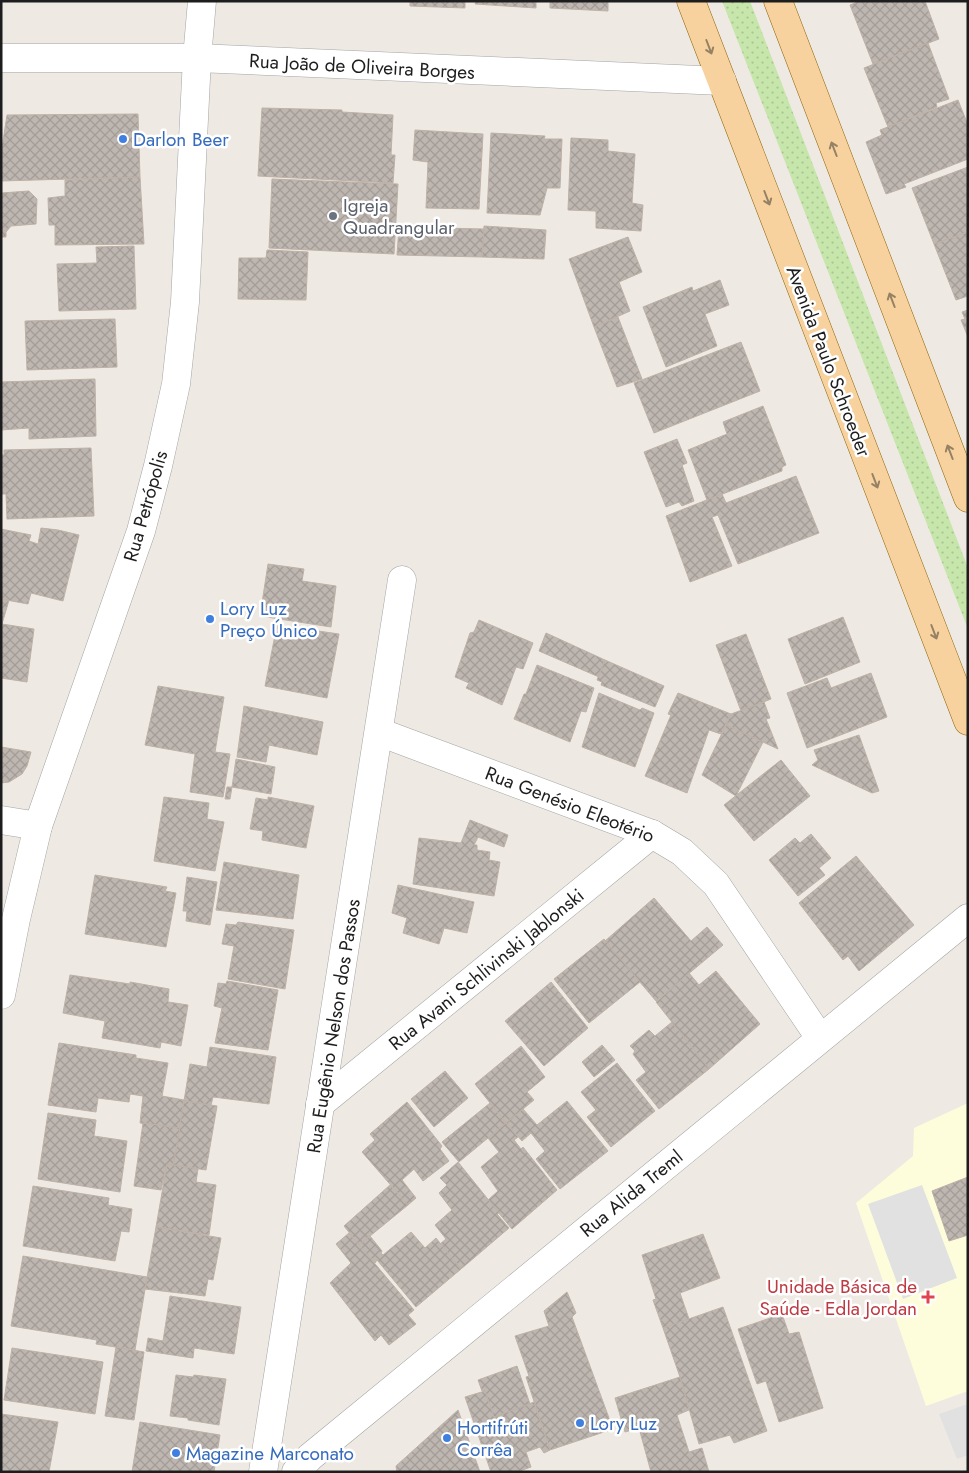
<svg xmlns="http://www.w3.org/2000/svg" width="969" height="1473" font-family="Jost,sans-serif">
  <style>
    .education { fill: #fdfddc }
    .grass { fill: url(#grass-dots) }
    .parking { fill: #e1e1e1 }
    .building { fill: url(#building-cross-hatch); stroke: #beb1a6 }
    .lines { fill: none; stroke-linecap: round; stroke-linejoin: round }
    .minor-casing { stroke: #a4a4a4; stroke-width: 29 }
    .tertiary-casing { stroke: #a4a4a4; stroke-width: 29 }
    .primary-casing { stroke: #8e6407; stroke-width: 29 }
    .minor { stroke: #fff; stroke-width: 28 }
    .tertiary { stroke: #fff; stroke-width: 28 }
    .primary { stroke: #f7d29f; stroke-width: 28 }
    .oneway { stroke: #958164 }
    .shop-dot { fill: #3f7fe0; stroke: #fff; stroke-width: 2 }
    .worship-dot { fill: #6b7280; stroke: #fff; stroke-width: 2 }
    .health-dot { fill: #e0444e; stroke: #fff; stroke-width: 2 }
    .labels { text-anchor: middle; stroke-width: 5; stroke-linejoin: round; paint-order: stroke }
    .street-label { font-size: 19px; fill: #1d1d1d; stroke: #fff }
    .shop-label { font-size: 19px; fill: #366cbe; stroke: #fff; text-anchor: start }
    .worship-label { font-size: 19px; fill: #5b616d; stroke: #fff; text-anchor: start }
    .health-label { font-size: 19px; fill: #be3a42; stroke: #fff; text-anchor: end }
  </style>
  <defs>
    <pattern id="grass-dots" width="8" height="8" patternUnits="userSpaceOnUse" patternTransform="scale(1.25)"><rect width="8" height="8" fill="#c7e6ab"/><path d="M2 2h.1M6 6h.1" fill="none" stroke="#aac593" stroke-width="1.8" stroke-linecap="round"/></pattern>
    <pattern id="building-cross-hatch" width="8" height="8" patternUnits="userSpaceOnUse" patternTransform="scale(1.25)"><rect width="8" height="8" fill="#beb6b0"/><path d="M0 0l8 8M0 8l8-8" fill="none" stroke="#a39c97"/></pattern>
  </defs>
  <rect width="100%" height="100%" fill="#eeeae3"/>
  <!-- education -->
  <polygon class="education" points="968,1103 968,1391 926,1406 856,1203 913,1156 914,1128"/>
  <!-- grass -->
  <polygon class="grass" points="722,1 750,1 968,568 968,629"/>
  <!-- parking -->
  <g class="parking">
    <polygon points="922,1185 957,1278 903,1299 868,1204"/>
    <polygon points="968,1404 968,1455 957,1459 939,1414"/>
  </g>
  <!-- building -->
  <g class="building">
    <polygon points="410,1 465,1 465,8 410,6"/>
    <polygon points="476,1 536,1 536,8 475,4"/>
    <polygon points="550,1 608,1 608,11 550,8"/>
    <polygon points="860,1 925,1 939,39 873,64 850,5"/>
    <polygon points="928,43 949,99 936,103 937,107 888,127 864,68"/>
    <polygon points="958,100 968,125 968,159 904,184 906,187 886,194 866,142 882,135 880,130"/>
    <polygon points="262,108 342,110 342,112 393,115 391,155 395,155 393,183 258,176"/>
    <polygon points="138,114 140,177 1,181 1,154 7,115"/>
    <polygon points="415,130 483,134 479,209 426,208 428,162 413,160"/>
    <polygon points="491,133 545,136 544,139 562,139 560,188 547,188 540,215 487,213"/>
    <polygon points="571,138 608,140 608,151 635,154 632,203 643,205 641,231 596,228 596,211 568,210"/>
    <polygon points="968,167 968,232 934,244 912,188"/>
    <polygon points="140,177 144,244 55,245 55,225 49,225 48,198 65,196 65,180"/>
    <polygon points="272,179 398,184 394,254 269,248"/>
    <polygon points="29,191 37,199 36,224 11,226 6,232 6,237 1,237 1,193"/>
    <polygon points="484,226 546,230 544,259 482,257"/>
    <polygon points="399,227 484,229 482,257 397,255"/>
    <polygon points="968,232 968,296 956,300 934,244"/>
    <polygon points="628,237 642,272 619,282 630,311 594,327 569,259"/>
    <polygon points="134,246 136,309 59,311 57,264 97,263 96,247"/>
    <polygon points="267,250 308,252 306,300 238,299 239,258 266,258"/>
    <polygon points="720,280 729,305 705,314 717,346 666,367 643,307 692,287 693,291"/>
    <polygon points="968,310 968,337 961,320 965,319 962,312"/>
    <polygon points="618,317 642,379 617,387 594,327"/>
    <polygon points="115,319 117,367 27,370 25,321"/>
    <polygon points="741,342 760,391 654,433 634,383"/>
    <polygon points="95,379 96,436 29,439 29,428 1,430 1,382"/>
    <polygon points="763,406 786,465 782,467 782,471 707,500 688,450 727,434 723,422"/>
    <polygon points="677,439 687,463 682,465 694,501 682,506 679,502 666,507 644,452"/>
    <polygon points="91,448 94,516 7,519 6,494 1,494 1,455 4,455 4,450"/>
    <polygon points="796,476 819,533 738,564 718,515 712,517 732,566 690,582 666,516 722,494 726,503"/>
    <polygon points="41,528 58,530 79,535 63,601 31,593 28,604 1,599 1,529 31,535 29,541 38,544"/>
    <polygon points="268,564 304,569 302,581 336,586 331,627 260,616"/>
    <polygon points="1,599 9,600 2,624 34,629 27,682 1,678"/>
    <polygon points="843,617 860,662 805,684 788,639"/>
    <polygon points="479,620 533,643 523,669 516,667 502,705 466,688 469,683 455,677 470,633 474,632"/>
    <polygon points="277,625 339,634 327,698 265,686"/>
    <polygon points="546,633 605,660 599,677 539,651"/>
    <polygon points="746,634 771,699 741,711 716,645"/>
    <polygon points="605,660 664,686 655,707 601,685 602,682 597,680"/>
    <polygon points="537,665 594,688 586,712 581,711 570,742 514,719 524,694 526,694"/>
    <polygon points="871,673 887,717 807,748 787,693 827,678 831,688"/>
    <polygon points="158,686 224,697 215,752 230,754 223,797 190,792 195,754 145,745"/>
    <polygon points="599,693 640,710 642,708 654,713 635,767 582,747"/>
    <polygon points="678,693 731,714 721,734 709,730 687,793 645,776 671,715 668,714"/>
    <polygon points="764,702 770,718 766,719 778,749 726,725 731,714"/>
    <polygon points="244,706 323,722 317,755 269,745 266,762 237,757"/>
    <polygon points="726,725 763,742 736,796 702,775"/>
    <polygon points="859,735 879,791 872,793 812,765 818,760 814,750"/>
    <polygon points="1,747 31,752 27,766 22,774 9,782 1,783"/>
    <polygon points="236,759 275,767 271,794 232,787"/>
    <polygon points="781,760 810,796 754,841 724,805"/>
    <polygon points="227,787 232,787 230,799 225,799"/>
    <polygon points="164,797 209,803 207,819 224,822 215,871 154,861"/>
    <polygon points="268,797 314,806 306,848 262,840 263,831 250,829 256,798 268,800"/>
    <polygon points="470,820 508,835 504,847 478,837 474,845 477,845 477,850 490,852 489,860 500,862 494,896 413,884 419,838 461,843"/>
    <polygon points="811,834 831,858 819,868 825,875 798,896 769,860 795,838 800,843"/>
    <polygon points="856,856 914,925 859,971 848,956 843,960 799,903"/>
    <polygon points="224,862 299,875 293,919 216,910"/>
    <polygon points="95,875 167,887 165,891 176,893 166,947 85,934"/>
    <polygon points="187,877 217,882 210,925 186,921 187,911 183,911"/>
    <polygon points="398,885 474,902 467,933 444,928 439,944 403,933 407,918 392,913"/>
    <polygon points="654,898 691,941 707,927 723,945 656,1001 605,941"/>
    <polygon points="238,922 294,930 285,989 228,979 234,946 222,944 226,924 236,925"/>
    <polygon points="604,939 640,982 589,1023 554,979"/>
    <polygon points="716,971 760,1024 709,1069 656,1002 689,973 699,985"/>
    <polygon points="70,975 130,984 130,982 169,989 168,1002 188,1005 181,1046 161,1042 160,1048 102,1038 105,1021 63,1013"/>
    <polygon points="227,981 278,990 268,1050 215,1043 222,1008 214,1006 218,983 226,984"/>
    <polygon points="551,982 588,1028 544,1066 505,1021"/>
    <polygon points="672,1022 709,1069 659,1109 636,1080 646,1072 633,1054 635,1051 630,1046 649,1030 655,1036"/>
    <polygon points="59,1043 136,1055 136,1058 168,1063 162,1096 184,1100 180,1128 140,1123 143,1096 130,1094 129,1102 98,1098 96,1112 48,1105"/>
    <polygon points="602,1045 615,1060 594,1077 582,1062"/>
    <polygon points="521,1046 545,1077 527,1092 534,1100 506,1123 475,1084"/>
    <polygon points="210,1047 276,1057 269,1104 213,1097 211,1105 184,1101 190,1064 207,1067"/>
    <polygon points="617,1063 655,1111 611,1147 587,1117 596,1110 581,1092"/>
    <polygon points="445,1071 468,1098 434,1127 411,1099"/>
    <polygon points="184,1101 217,1106 206,1170 173,1165"/>
    <polygon points="567,1101 608,1151 560,1189 536,1159 545,1151 531,1133 522,1141 506,1123 523,1109 537,1125"/>
    <polygon points="407,1102 442,1146 440,1149 449,1161 423,1181 414,1169 402,1180 416,1198 408,1205 362,1152 375,1140 370,1134"/>
    <polygon points="490,1103 506,1123 459,1162 442,1142"/>
    <polygon points="48,1113 96,1120 94,1136 127,1141 120,1192 38,1179"/>
    <polygon points="143,1123 180,1128 173,1165 167,1164 161,1190 134,1186"/>
    <polygon points="506,1123 518,1137 514,1140 521,1149 523,1147 557,1190 512,1229 488,1200 498,1191 481,1167 499,1152 488,1138"/>
    <polygon points="458,1162 499,1213 497,1214 509,1228 461,1269 440,1244 446,1239 435,1225 452,1210 439,1193 447,1185 440,1178"/>
    <polygon points="167,1164 198,1169 196,1182 216,1185 209,1235 156,1227"/>
    <polygon points="968,1177 968,1235 949,1241 932,1191"/>
    <polygon points="390,1185 408,1205 359,1245 344,1226"/>
    <polygon points="33,1186 109,1198 108,1205 132,1209 129,1232 121,1231 115,1261 23,1246"/>
    <polygon points="156,1227 221,1238 213,1280 208,1279 205,1296 145,1289"/>
    <polygon points="411,1232 425,1248 436,1238 461,1269 416,1307 377,1260 375,1263 359,1245 370,1236 382,1251 381,1253 383,1255"/>
    <polygon points="349,1233 414,1310 408,1315 416,1324 389,1345 381,1335 375,1341 330,1283 351,1263 336,1244"/>
    <polygon points="703,1234 720,1278 680,1293 689,1319 663,1328 653,1300 656,1299 642,1255"/>
    <polygon points="23,1256 147,1277 135,1350 96,1344 97,1340 11,1326"/>
    <polygon points="567,1292 576,1313 572,1317 613,1429 550,1450 526,1377 529,1376 515,1336 549,1326 544,1311"/>
    <polygon points="170,1296 241,1307 234,1354 194,1348 193,1358 146,1351 148,1338 163,1341"/>
    <polygon points="723,1307 767,1431 734,1443 730,1435 699,1444 680,1377 663,1328"/>
    <polygon points="782,1314 789,1334 799,1332 823,1408 779,1422 766,1381 757,1384 738,1329"/>
    <polygon points="116,1347 144,1352 134,1420 105,1416"/>
    <polygon points="12,1348 103,1362 95,1414 4,1400"/>
    <polygon points="517,1366 530,1404 494,1417 485,1391 482,1391 478,1380"/>
    <polygon points="176,1375 193,1377 194,1375 226,1379 219,1425 188,1420 188,1418 170,1416"/>
    <polygon points="680,1377 689,1410 677,1415 689,1452 702,1448 709,1472 651,1472 639,1428 625,1432 615,1398"/>
    <polygon points="485,1391 494,1417 534,1402 550,1450 544,1453 540,1447 526,1452 531,1467 517,1472 491,1472 465,1397"/>
    <polygon points="458,1410 480,1472 397,1472 396,1466"/>
    <polygon points="1,1414 58,1422 49,1472 1,1472"/>
    <polygon points="140,1422 220,1435 214,1472 132,1472"/>
  </g>
  <g class="lines">
    <defs>
      <g id="minor">
        <polyline points="379,732 652,834 682,852 716,884 820,1038"/>
        <polyline points="1,820 38,826"/>
        <polyline points="320,1104 652,834"/>
        <polyline points="263,1472 402,580"/>
        <polyline points="296,1472 310,1457 968,918"/>
      </g>
      <g id="tertiary">
        <polyline points="1,58 197,58 722,81"/>
        <polyline points="1,995 16,919 38,826 141,531 158,466 176,384 185,302 197,58 202,1"/>
      </g>
      <g id="primary">
        <polyline points="691,1 968,721"/>
        <polyline points="778,1 968,498"/>
      </g>
    </defs>
    <!-- minor casing -->
    <use href="#minor" class="minor-casing"/>
    <!-- tertiary casing -->
    <use href="#tertiary" class="tertiary-casing"/>
    <!-- primary casing -->
    <use href="#primary" class="primary-casing"/>
    <!-- minor -->
    <use href="#minor" class="minor"/>
    <!-- tertiary -->
    <use href="#tertiary" class="tertiary"/>
    <!-- primary -->
    <use href="#primary" class="primary"/>
  </g>
  <!-- one-way arrows -->
  <defs><path id="oneway-shaft" d="M-6 0H5M1.5-3L5.5 0L1.5 3" fill="none" stroke-width="1.6" stroke-linecap="round" stroke-linejoin="round" transform="scale(1.25)"/></defs>
  <g class="oneway">
    <use href="#oneway-shaft" transform="translate(709 47) rotate(69)"/>
    <use href="#oneway-shaft" transform="translate(834 149) rotate(-111)"/>
    <use href="#oneway-shaft" transform="translate(767 198) rotate(69)"/>
    <use href="#oneway-shaft" transform="translate(892 300) rotate(-111)"/>
    <use href="#oneway-shaft" transform="translate(950 452) rotate(-111)"/>
    <use href="#oneway-shaft" transform="translate(875 481) rotate(69)"/>
    <use href="#oneway-shaft" transform="translate(934 632) rotate(69)"/>
  </g>
  <!-- markers -->
  <g class="shop-dot">
    <circle cx="123" cy="139" r="5"/>
    <circle cx="210" cy="619" r="5"/>
    <circle cx="580" cy="1423" r="5"/>
    <circle cx="447" cy="1438" r="5"/>
    <circle cx="176" cy="1453" r="5"/>
  </g>
  <circle class="worship-dot" cx="333" cy="216" r="5"/>
  <path class="health-dot" d="M925.5 1289.5h5v5h5v5h-5v5h-5v-5h-5v-5h5z"/>
  <g class="labels">
    <!-- street labels -->
    <g class="street-label">
      <text transform="translate(362 66) rotate(3)" y="7">Rua João de Oliveira Borges</text>
      <text transform="translate(829 361) rotate(69)" y="7">Avenida Paulo Schroeder</text>
      <text transform="translate(145 506) rotate(-74)" y="7">Rua Petrópolis</text>
      <text transform="translate(570 804) rotate(21)" y="7">Rua Genésio Eleotério</text>
      <text transform="translate(486 969) rotate(-39)" y="7">Rua Avani Schlivinski Jablonski</text>
      <text transform="translate(333 1026) rotate(-81)" y="7">Rua Eugênio Nelson dos Passos</text>
      <text transform="translate(631 1193) rotate(-39)" y="7">Rua Alida Treml</text>
    </g>
    <!-- shop labels -->
    <g class="shop-label">
      <text x="133" y="146">Darlon Beer</text>
      <text x="220" y="615">Lory Luz<tspan x="220" dy="22">Preço Único</tspan></text>
      <text x="590" y="1430">Lory Luz</text>
      <text x="457" y="1434">Hortifrúti<tspan x="457" dy="22">Corrêa</tspan></text>
      <text x="186" y="1460">Magazine Marconato</text>
    </g>
    <!-- worship labels -->
    <g class="worship-label">
      <text x="343" y="212">Igreja<tspan x="343" dy="22">Quadrangular</tspan></text>
    </g>
    <!-- health labels -->
    <g class="health-label">
      <text x="917" y="1293">Unidade Básica de<tspan x="917" dy="22">Saúde - Edla Jordan</tspan></text>
    </g>
  </g>
  <!-- border -->
  <rect width="969" height="1473" fill="none" stroke="#1d1d1d" stroke-width="5"/>
</svg>
